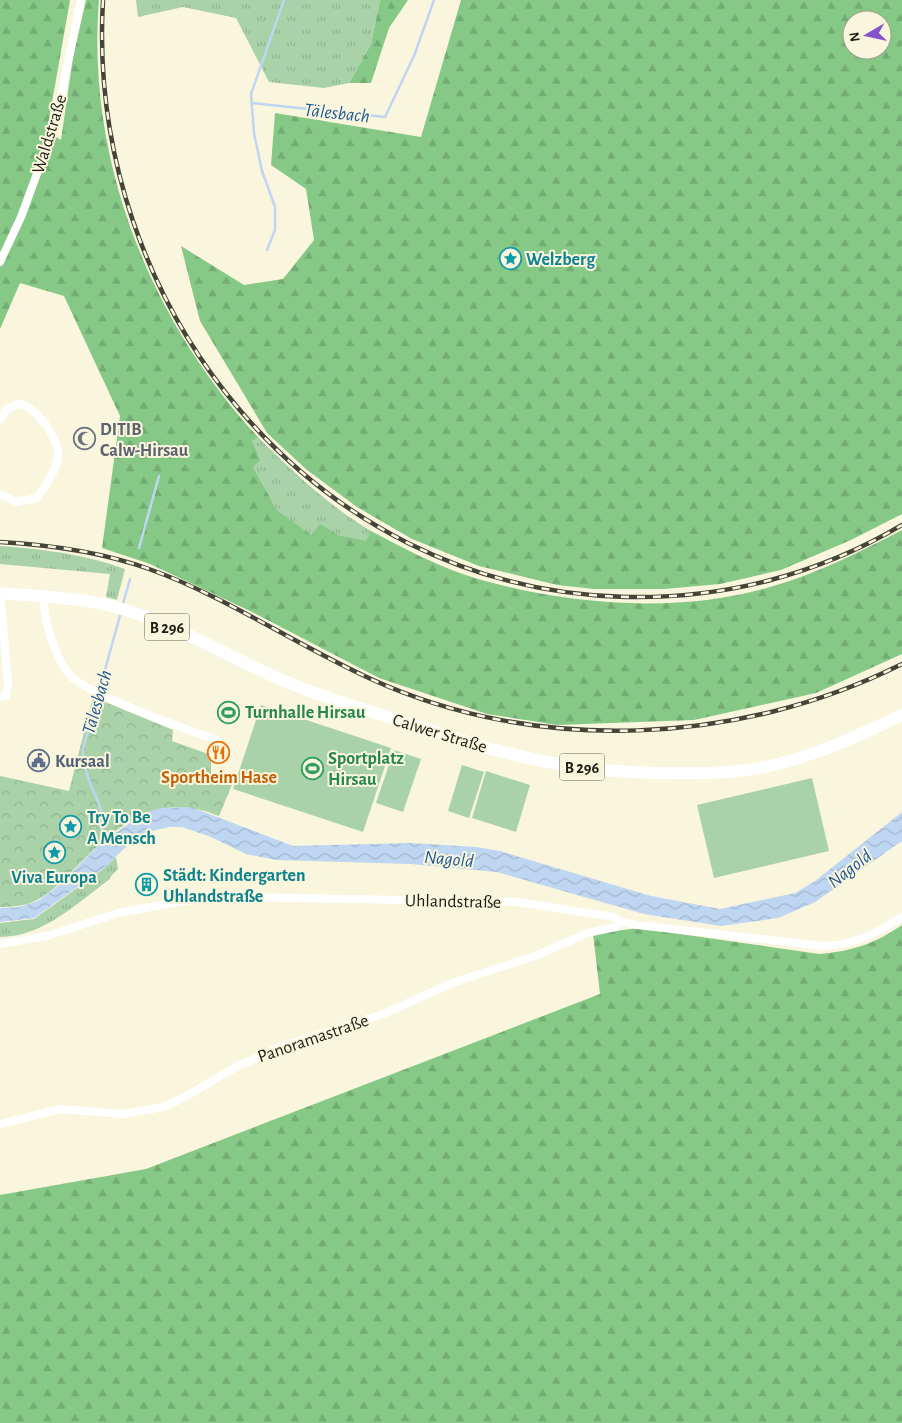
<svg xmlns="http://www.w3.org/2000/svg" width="902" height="1423" font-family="'Alegreya Sans',sans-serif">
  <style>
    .grass { fill: url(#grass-tufts) }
    .forest { fill: url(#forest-firs); fill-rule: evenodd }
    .park { fill: url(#park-crowns) }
    .garden { fill: #aad2a9 }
    .water { fill: url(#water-waves) }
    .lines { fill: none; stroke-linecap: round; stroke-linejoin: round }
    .stream { stroke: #bed6f2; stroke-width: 2.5 }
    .street { stroke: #fff; stroke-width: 8 }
    .primary { stroke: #fff; stroke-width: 12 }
    .rail-casing { stroke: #454438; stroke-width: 4.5 }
    .rail { stroke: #faf5dd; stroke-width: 2.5; stroke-dasharray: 8; stroke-linecap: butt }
    .labels { text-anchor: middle; stroke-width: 4; stroke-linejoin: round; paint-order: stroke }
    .shield { fill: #faf5dd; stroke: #605e50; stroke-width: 1 }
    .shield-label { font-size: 16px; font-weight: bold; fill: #1e1d14 }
    .street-label { font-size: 18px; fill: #1e1d14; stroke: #faf5dd }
    .culture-label { font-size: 18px; font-weight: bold; fill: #0d838f; stroke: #faf5dd; text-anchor: start }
    .worship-label { font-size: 18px; font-weight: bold; fill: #5b616d; stroke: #faf5dd; text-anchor: start }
    .leisure-label { font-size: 18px; font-weight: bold; fill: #27864d; stroke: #faf5dd; text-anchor: start }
    .service-label { font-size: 18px; font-weight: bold; fill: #4e5e75; stroke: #faf5dd; text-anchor: start }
    .food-label { font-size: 18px; font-weight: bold; fill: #c56008; stroke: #faf5dd }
    .water-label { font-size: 19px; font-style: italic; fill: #1c5895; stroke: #faf5dd }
  </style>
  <defs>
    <pattern id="grass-tufts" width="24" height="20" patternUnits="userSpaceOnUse" patternTransform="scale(1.25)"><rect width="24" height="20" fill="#aad2a9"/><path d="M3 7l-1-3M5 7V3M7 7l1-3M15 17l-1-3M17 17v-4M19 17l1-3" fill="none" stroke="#92b491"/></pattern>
    <pattern id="forest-firs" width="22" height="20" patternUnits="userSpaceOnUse" patternTransform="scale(1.25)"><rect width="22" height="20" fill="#86c986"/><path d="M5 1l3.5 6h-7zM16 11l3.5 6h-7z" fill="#73ac73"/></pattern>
    <pattern id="park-crowns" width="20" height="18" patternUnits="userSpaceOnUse" patternTransform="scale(1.25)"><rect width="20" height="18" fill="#aad2a9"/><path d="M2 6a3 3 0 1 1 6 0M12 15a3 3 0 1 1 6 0" fill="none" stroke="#92b491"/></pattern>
    <pattern id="water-waves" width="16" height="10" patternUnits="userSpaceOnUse" patternTransform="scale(1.25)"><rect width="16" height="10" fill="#bed6f2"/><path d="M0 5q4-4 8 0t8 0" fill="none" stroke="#a3b7cf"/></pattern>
  </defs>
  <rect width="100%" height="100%" fill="#faf5dd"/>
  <!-- grass -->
  <g class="grass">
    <polygon points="136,0 380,0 371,44 349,83 324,88 269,82 236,18 183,7 138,17"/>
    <path d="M258 437C293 472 328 505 371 531L367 542 338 535 320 525 311 536 277 510 253 467 251 441Z"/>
    <path d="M0 546C43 549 84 554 125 569L117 600 106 597 110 574 0 564Z"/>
    <path d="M116 857 118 869 111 876 110 879C77 903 43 937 0 937V923L34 919 102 870Z"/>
  </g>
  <!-- forest -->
  <g class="forest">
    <path d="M0 0H70L47 131 61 140 73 57 86 0H99C86 159 150 321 258 437L252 441 260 460 253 467 277 510 311 535 320 524 338 535 366 541 371 531C405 549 441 568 478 579 568 605 679 614 770 587 816 574 860 552 902 530V654L816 693 694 720 557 725 487 714 379 678 250 611 150 564 102 548 120 416 64 296 20 283 0 329Z"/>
    <polygon points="380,0 408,0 389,28 371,83 349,83 371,44"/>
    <path d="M461 0H902V514L851 540 781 570 720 584 664 589H594L557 585 479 566 412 539 357 507 307 470 267 433 200 321 181 246 244 285 283 279 314 240 306 189 271 165 275 113 421 137ZM852 20H882V50H852Z"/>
    <path d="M902 925V1423H0V1195L146 1169 600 994 593 934 638 928 819 954C853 951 874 944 902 925Z"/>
  </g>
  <!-- park -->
  <path class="park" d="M93 697 173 730 172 741 211 755V774L233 782 219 816C158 791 120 823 78 865 66 877 53 892 37 900 26 906 13 907 0 907V776L69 791Z"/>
  <!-- garden -->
  <g class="garden">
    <polygon points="261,705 391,748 363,832 233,789"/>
    <polygon points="394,750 421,759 403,812 376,803"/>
    <polygon points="462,765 484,772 469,818 448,811"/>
    <polygon points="486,771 530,785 516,832 472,818"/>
    <polygon points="812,778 829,851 714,878 697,805"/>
  </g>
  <!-- water -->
  <polygon class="water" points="191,807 293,846 411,843 476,847 500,851 651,896 720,909 795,893 815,881 902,812 902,841 815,902 778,918 721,926 644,914 497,872 411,864 276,860 246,854 211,837 182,827 169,827 152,831 130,843 104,868 34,918 0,922 0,908 19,907 38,901 57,887 102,842 145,813 161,808"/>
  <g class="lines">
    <!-- stream -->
    <g class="stream">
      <polyline points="252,103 385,117 414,56 434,0"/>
      <polyline points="267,250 275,230 275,207 262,171 254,133 251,94 284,0"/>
      <polyline points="139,548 159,476"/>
      <polyline points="123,604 130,579"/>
      <path d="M106 841C99 833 103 820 101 810 94 789 82 772 83 749L121 612"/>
    </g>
    <!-- street -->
    <g class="street">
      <polyline points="0,262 21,217 55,125 81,0"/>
      <path d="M0 420 7 409 18 404C36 405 60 440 58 456 56 472 46 485 37 498L16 502 0 494"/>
      <path d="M43 597C45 622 53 652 68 673 83 694 189 730 217 740"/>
      <polyline points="0,697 6,696 8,685 1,602"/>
      <path d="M0 944 47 936 118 913 184 901 234 897 517 902 614 917 621 922 637 925 824 946C854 945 877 933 902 917"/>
      <polyline points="0,1124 60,1109 123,1114 163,1107 183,1098 236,1067 280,1047 383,1014 455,982 538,955 587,933 616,927 621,922"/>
    </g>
    <!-- primary -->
    <path class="primary" d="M0 593C40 597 83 597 122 609 183 627 240 664 299 687 337 702 377 713 416 726 461 740 506 755 553 763 592 770 631 773 671 773 704 774 737 773 770 766 815 756 860 735 902 715"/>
    <defs>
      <g id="rail">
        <path d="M103 0C85 305 312 590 626 597 723 599 818 575 902 525"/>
        <path d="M0 542C51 545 102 552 149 569 225 596 298 646 371 679 537 755 740 745 902 664"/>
      </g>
    </defs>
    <!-- rail casing -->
    <use href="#rail" class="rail-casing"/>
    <!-- rail -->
    <use href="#rail" class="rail"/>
  </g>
  <!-- icons -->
  <defs>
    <symbol id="sight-ring" viewBox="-11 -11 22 22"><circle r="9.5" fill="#faf5dd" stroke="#0f9aa8" stroke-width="1.5"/><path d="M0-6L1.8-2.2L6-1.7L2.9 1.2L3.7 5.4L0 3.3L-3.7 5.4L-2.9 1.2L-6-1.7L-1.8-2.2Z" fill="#0f9aa8"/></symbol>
    <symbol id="mosque-ring" viewBox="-11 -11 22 22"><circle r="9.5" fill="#faf5dd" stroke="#6b7280" stroke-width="1.5"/><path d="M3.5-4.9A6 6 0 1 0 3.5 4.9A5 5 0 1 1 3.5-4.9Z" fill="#6b7280"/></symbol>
    <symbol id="stadium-ring" viewBox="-11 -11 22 22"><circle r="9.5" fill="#faf5dd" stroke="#2e9e5b" stroke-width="1.5"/><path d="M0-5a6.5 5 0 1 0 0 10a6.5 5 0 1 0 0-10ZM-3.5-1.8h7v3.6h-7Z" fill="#2e9e5b"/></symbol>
    <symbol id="restaurant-ring" viewBox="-11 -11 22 22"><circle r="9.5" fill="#faf5dd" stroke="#e8710a" stroke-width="1.5"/><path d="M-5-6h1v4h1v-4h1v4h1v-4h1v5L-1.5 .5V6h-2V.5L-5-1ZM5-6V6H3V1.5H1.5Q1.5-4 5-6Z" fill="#e8710a"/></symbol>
    <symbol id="civic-ring" viewBox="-11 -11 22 22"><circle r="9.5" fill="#faf5dd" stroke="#5c6f8a" stroke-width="1.5"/><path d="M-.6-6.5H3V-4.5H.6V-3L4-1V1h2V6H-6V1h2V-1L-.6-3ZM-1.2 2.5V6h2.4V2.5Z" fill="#5c6f8a"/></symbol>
    <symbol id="building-ring" viewBox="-11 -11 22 22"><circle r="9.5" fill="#faf5dd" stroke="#0f9aa8" stroke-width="1.5"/><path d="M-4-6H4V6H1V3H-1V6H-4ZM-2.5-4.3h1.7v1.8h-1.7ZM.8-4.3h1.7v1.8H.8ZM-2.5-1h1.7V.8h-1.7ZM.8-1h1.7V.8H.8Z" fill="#0f9aa8"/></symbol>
  </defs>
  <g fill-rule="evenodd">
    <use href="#sight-ring" x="498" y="246" width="25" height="25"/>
    <use href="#mosque-ring" x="72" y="426" width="25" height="25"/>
    <use href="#stadium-ring" x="216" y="700" width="25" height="25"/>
    <use href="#restaurant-ring" x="206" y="740" width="25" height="25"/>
    <use href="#civic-ring" x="26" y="748" width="25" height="25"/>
    <use href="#stadium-ring" x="300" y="756" width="25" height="25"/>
    <use href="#sight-ring" x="58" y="814" width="25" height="25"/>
    <use href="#sight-ring" x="42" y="840" width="25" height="25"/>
    <use href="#building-ring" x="134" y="872" width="25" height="25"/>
  </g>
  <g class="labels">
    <!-- shield labels -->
    <g class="shield">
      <rect x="144.5" y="613.5" width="45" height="27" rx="4"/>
      <rect x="559.5" y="753.5" width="45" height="27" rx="4"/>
    </g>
    <g class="shield-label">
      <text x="167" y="633">B 296</text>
      <text x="582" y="773">B 296</text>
    </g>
    <!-- street labels -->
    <g class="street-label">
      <text transform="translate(49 134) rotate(-73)" y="6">Waldstraße</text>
      <text transform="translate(440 733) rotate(17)" y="6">Calwer Straße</text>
      <text transform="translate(453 901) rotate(1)" y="6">Uhlandstraße</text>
      <text transform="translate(313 1038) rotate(-19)" y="6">Panoramastraße</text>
    </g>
    <!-- culture labels -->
    <g class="culture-label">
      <text x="526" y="265">Welzberg</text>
      <text x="87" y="823">Try To Be<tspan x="87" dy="21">A Mensch</tspan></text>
      <text x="163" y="881">Städt: Kindergarten<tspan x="163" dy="21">Uhlandstraße</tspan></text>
      <text x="54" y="883" text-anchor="middle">Viva Europa</text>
    </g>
    <!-- worship labels -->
    <g class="worship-label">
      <text x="100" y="435">DITIB<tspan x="100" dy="21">Calw-Hirsau</tspan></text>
    </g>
    <!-- leisure labels -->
    <g class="leisure-label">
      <text x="245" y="718">Turnhalle Hirsau</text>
      <text x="328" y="764">Sportplatz<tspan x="328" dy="21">Hirsau</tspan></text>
    </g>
    <!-- service labels -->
    <g class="service-label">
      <text x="55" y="767">Kursaal</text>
    </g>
    <!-- food labels -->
    <g class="food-label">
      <text x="219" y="783">Sportheim Hase</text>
    </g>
    <!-- water labels -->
    <g class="water-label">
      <text transform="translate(337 112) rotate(6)" y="7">Tälesbach</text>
      <text transform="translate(96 702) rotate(-74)" y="7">Tälesbach</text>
      <text transform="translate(449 858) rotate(5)" y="7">Nagold</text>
      <text transform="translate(849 868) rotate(-38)" y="7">Nagold</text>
    </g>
  </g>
  <!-- north arrow -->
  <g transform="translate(867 35) rotate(261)"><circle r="24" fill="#faf5dd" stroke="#a29f8d"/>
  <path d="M0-4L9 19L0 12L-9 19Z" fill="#8454cd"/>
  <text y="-8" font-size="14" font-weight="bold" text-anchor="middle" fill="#1e1d14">N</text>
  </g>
</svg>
